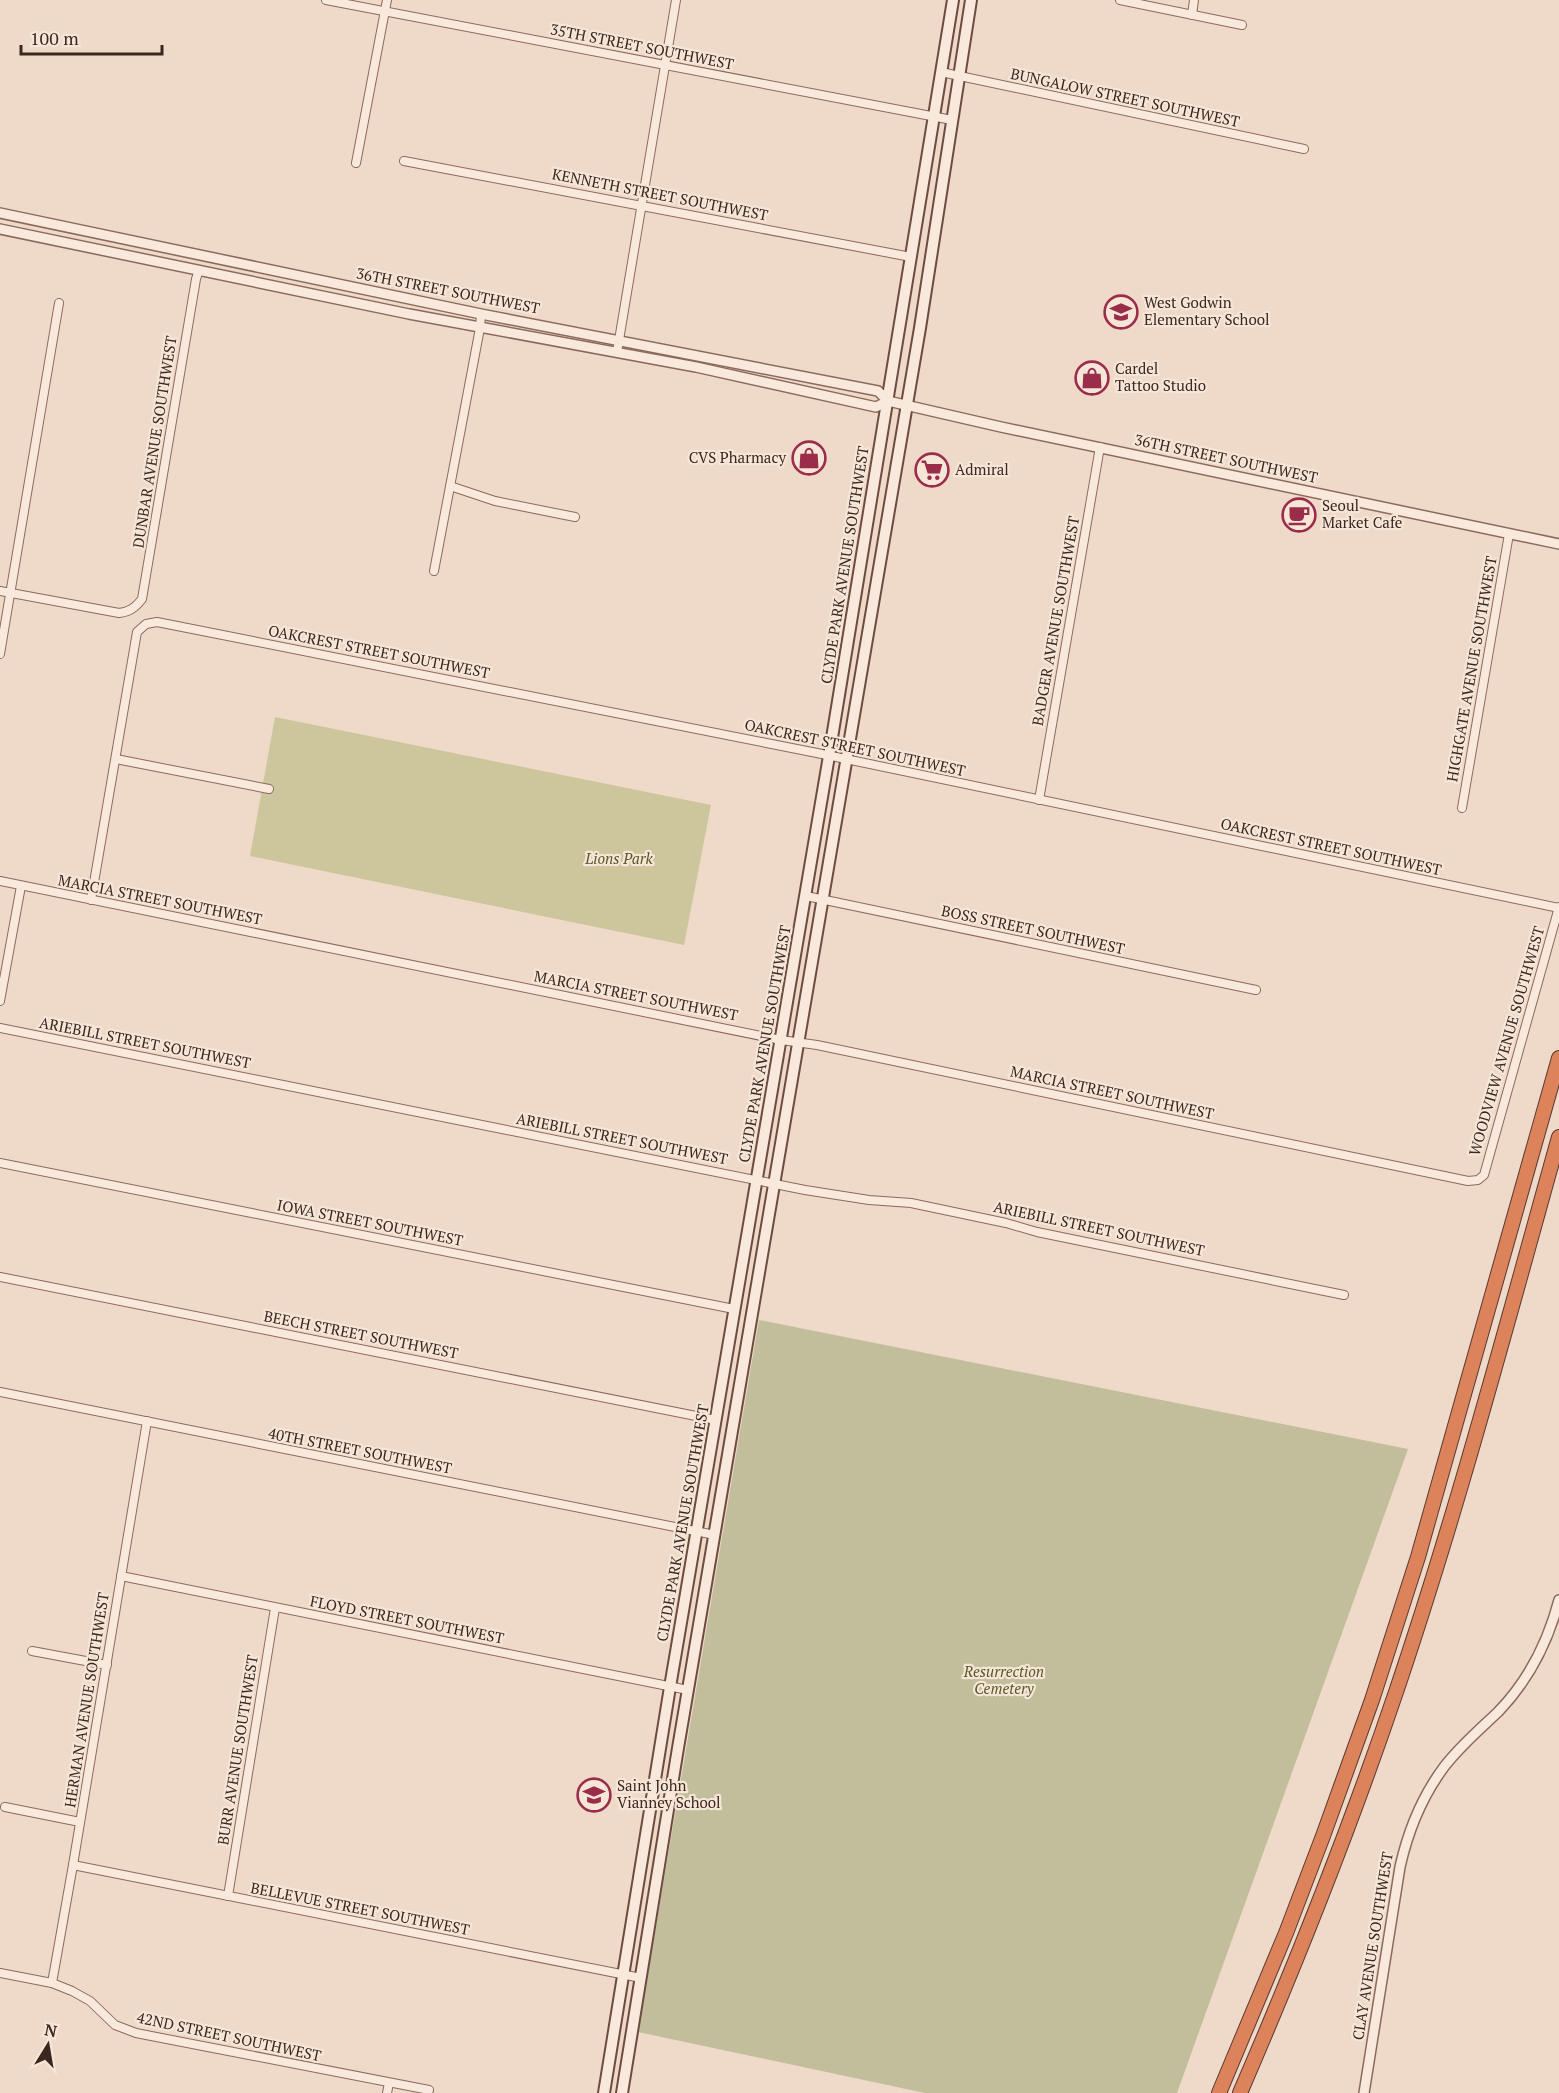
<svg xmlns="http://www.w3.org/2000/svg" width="1559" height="2093" font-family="'PT Serif',serif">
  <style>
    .green { fill: #cdc69c }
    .cemetery { fill: #c2bd9a }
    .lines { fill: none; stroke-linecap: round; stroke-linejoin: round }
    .minor-casing { stroke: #8b6a5d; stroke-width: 10 }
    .tertiary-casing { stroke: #8b6a5d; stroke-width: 12 }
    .secondary-casing { stroke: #6d4b40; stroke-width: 14 }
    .motorway-casing { stroke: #593931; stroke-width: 16 }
    .minor { stroke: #f9e9dc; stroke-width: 8 }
    .tertiary { stroke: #f9e9dc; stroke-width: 9 }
    .secondary { stroke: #f9e9dc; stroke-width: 10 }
    .motorway { stroke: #dc835b; stroke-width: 14 }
    .labels { text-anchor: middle; stroke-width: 4.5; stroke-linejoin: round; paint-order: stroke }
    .street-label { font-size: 15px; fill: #3b2720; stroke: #f6e6d8 }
    .poi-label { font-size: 15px; fill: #3b2720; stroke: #f6e6d8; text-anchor: start }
    .park-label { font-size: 15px; font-style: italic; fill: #585827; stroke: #f6e6d8 }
  </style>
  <rect width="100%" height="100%" fill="#efd9c8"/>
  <!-- green -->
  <polygon class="green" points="275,717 711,805 684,945 250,856"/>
  <!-- cemetery -->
  <polygon class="cemetery" points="759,1320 1408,1449 1177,2093 925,2093 638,2032"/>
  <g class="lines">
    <defs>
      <g id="minor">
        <polyline points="326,0 952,120"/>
        <polyline points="1120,0 1242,25"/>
        <polyline points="1192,15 1194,0"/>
        <polyline points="941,72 1304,149"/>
        <polyline points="404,161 911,257"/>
        <polyline points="356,163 387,0"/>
        <polyline points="617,352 676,0"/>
        <polyline points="450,486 495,501 575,517"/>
        <polyline points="434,571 480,328 481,314"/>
        <path d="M0 591 119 613C129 612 135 608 142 599L196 279 199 270"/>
        <polyline points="0,654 59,303"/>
        <polyline points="116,759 269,789"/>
        <polyline points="1039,800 1100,447"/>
        <polyline points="1462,808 1509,534"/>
        <polyline points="0,881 781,1040 817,1045 1468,1181 1478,1180 1484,1175 1559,907"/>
        <polyline points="806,896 1256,990"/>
        <polyline points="91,900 137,632 146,624 157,622 817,753 1559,908"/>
        <polyline points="0,1001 21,886"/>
        <polyline points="0,1028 805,1190 869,1200 911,1203 1006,1223 1037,1232 1344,1295"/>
        <polyline points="0,1163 734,1309"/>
        <polyline points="0,1277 716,1420"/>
        <polyline points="0,1392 715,1535"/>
        <polyline points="121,1576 688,1690"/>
        <polyline points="32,1651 107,1665"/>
        <polyline points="5,1807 80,1822"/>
        <polyline points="73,1865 641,1978"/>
        <polyline points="228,1896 275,1608"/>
        <polyline points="0,1973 52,1983 72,1991 90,2001 115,2025 136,2033 429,2090"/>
        <polyline points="52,1983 73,1865 147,1421"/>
        <polyline points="387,2093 389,2083"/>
      </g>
      <g id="tertiary">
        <polyline points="0,213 481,314 878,391 888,401 1001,427 1559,544"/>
        <polyline points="0,229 409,314 696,367 876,407 888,401"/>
        <path d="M1364 2093 1400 1867C1408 1831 1421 1798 1444 1767 1460 1746 1479 1730 1498 1712 1528 1681 1548 1642 1559 1600"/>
      </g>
      <g id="secondary">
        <polyline points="604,2093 670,1687 829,756 953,0"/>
        <polyline points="622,2093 678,1748 920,328 971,0"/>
      </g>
      <g id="motorway">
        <polyline points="1219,2093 1286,1933 1323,1836 1372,1700 1418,1557 1559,1058"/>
        <path d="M1240 2093C1297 1961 1350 1828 1396 1692 1458 1509 1507 1323 1559 1137"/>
      </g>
    </defs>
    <!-- minor casing -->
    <use href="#minor" class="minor-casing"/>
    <!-- tertiary casing -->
    <use href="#tertiary" class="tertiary-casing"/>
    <!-- secondary casing -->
    <use href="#secondary" class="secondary-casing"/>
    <!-- motorway casing -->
    <use href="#motorway" class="motorway-casing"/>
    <!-- minor -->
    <use href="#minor" class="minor"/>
    <!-- tertiary -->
    <use href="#tertiary" class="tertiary"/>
    <!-- secondary -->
    <use href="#secondary" class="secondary"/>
    <!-- motorway -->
    <use href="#motorway" class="motorway"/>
  </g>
  <!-- icons -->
  <defs>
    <symbol id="school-ring" viewBox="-11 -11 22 22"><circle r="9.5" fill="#f6e6d8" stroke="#9a2d49" stroke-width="1.5"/><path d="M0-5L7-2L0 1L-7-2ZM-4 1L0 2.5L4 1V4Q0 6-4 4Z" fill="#9a2d49"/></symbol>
    <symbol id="shop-ring" viewBox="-11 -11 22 22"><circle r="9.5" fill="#f6e6d8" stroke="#9a2d49" stroke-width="1.5"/><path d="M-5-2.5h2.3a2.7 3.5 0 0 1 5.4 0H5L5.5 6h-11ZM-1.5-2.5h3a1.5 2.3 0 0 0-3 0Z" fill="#9a2d49"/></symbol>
    <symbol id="supermarket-ring" viewBox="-11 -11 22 22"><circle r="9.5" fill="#f6e6d8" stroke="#9a2d49" stroke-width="1.5"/><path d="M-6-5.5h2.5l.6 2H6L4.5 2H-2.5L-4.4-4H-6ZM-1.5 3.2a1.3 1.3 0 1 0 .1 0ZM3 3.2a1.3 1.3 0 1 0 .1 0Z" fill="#9a2d49"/></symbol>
    <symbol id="cafe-ring" viewBox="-11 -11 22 22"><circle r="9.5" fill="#f6e6d8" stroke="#9a2d49" stroke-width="1.5"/><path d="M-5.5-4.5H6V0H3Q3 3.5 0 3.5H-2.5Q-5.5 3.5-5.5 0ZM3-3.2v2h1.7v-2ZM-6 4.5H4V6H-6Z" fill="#9a2d49"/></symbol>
  </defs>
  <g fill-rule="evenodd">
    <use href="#school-ring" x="1102" y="293" width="38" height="38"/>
    <use href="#shop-ring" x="1073" y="359" width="38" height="38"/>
    <use href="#shop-ring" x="790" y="439" width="38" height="38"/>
    <use href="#supermarket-ring" x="913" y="451" width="38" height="38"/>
    <use href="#cafe-ring" x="1280" y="496" width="38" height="38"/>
    <use href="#school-ring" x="575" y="1776" width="38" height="38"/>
  </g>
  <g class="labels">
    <!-- street labels -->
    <g class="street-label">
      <text transform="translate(642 47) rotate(11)" y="5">35TH STREET SOUTHWEST</text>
      <text transform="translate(1125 98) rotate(12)" y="5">BUNGALOW STREET SOUTHWEST</text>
      <text transform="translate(660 195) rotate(11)" y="5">KENNETH STREET SOUTHWEST</text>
      <text transform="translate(448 291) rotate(11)" y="5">36TH STREET SOUTHWEST</text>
      <text transform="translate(155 442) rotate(-81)" y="5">DUNBAR AVENUE SOUTHWEST</text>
      <text transform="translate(1226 459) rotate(12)" y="5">36TH STREET SOUTHWEST</text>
      <text transform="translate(845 565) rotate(-81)" y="5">CLYDE PARK AVENUE SOUTHWEST</text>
      <text transform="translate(1056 621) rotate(-80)" y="5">BADGER AVENUE SOUTHWEST</text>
      <text transform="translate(379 652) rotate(11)" y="5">OAKCREST STREET SOUTHWEST</text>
      <text transform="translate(1472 669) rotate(-80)" y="5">HIGHGATE AVENUE SOUTHWEST</text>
      <text transform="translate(855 748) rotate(12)" y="5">OAKCREST STREET SOUTHWEST</text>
      <text transform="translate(1331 847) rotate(12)" y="5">OAKCREST STREET SOUTHWEST</text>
      <text transform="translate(160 900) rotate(11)" y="5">MARCIA STREET SOUTHWEST</text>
      <text transform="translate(1033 930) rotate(12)" y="5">BOSS STREET SOUTHWEST</text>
      <text transform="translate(636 996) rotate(11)" y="5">MARCIA STREET SOUTHWEST</text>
      <text transform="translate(1507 1041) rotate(-74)" y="5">WOODVIEW AVENUE SOUTHWEST</text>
      <text transform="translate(145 1043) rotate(11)" y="5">ARIEBILL STREET SOUTHWEST</text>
      <text transform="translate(765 1044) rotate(-80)" y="5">CLYDE PARK AVENUE SOUTHWEST</text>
      <text transform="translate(1112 1093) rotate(12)" y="5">MARCIA STREET SOUTHWEST</text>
      <text transform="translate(622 1139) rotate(11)" y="5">ARIEBILL STREET SOUTHWEST</text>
      <text transform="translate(370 1223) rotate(11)" y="5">IOWA STREET SOUTHWEST</text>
      <text transform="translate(1099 1229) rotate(12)" y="5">ARIEBILL STREET SOUTHWEST</text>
      <text transform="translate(361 1335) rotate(11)" y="5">BEECH STREET SOUTHWEST</text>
      <text transform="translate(360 1451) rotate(11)" y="5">40TH STREET SOUTHWEST</text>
      <text transform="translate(683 1523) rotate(-80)" y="5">CLYDE PARK AVENUE SOUTHWEST</text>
      <text transform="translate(407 1620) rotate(11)" y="5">FLOYD STREET SOUTHWEST</text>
      <text transform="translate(87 1700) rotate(-81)" y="5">HERMAN AVENUE SOUTHWEST</text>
      <text transform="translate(238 1750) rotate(-81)" y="5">BURR AVENUE SOUTHWEST</text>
      <text transform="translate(360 1909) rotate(11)" y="5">BELLEVUE STREET SOUTHWEST</text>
      <text transform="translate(1373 1946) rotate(-81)" y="5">CLAY AVENUE SOUTHWEST</text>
      <text transform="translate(229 2037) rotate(12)" y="5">42ND STREET SOUTHWEST</text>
    </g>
    <!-- poi labels -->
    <g class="poi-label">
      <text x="1144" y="308">West Godwin<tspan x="1144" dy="17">Elementary School</tspan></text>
      <text x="1115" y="374">Cardel<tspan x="1115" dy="17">Tattoo Studio</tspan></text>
      <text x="786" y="463" text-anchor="end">CVS Pharmacy</text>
      <text x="955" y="475">Admiral</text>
      <text x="1322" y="511">Seoul<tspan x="1322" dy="17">Market Cafe</tspan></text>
      <text x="617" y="1791">Saint John<tspan x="617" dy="17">Vianney School</tspan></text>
    </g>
    <!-- park labels -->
    <g class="park-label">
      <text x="619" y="864">Lions Park</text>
      <text x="1004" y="1677">Resurrection<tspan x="1004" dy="17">Cemetery</tspan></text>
    </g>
  </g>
  <!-- north arrow -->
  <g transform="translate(48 2045) rotate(11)" stroke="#f6e6d8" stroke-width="4.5" paint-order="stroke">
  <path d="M0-4.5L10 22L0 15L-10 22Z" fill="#3b2720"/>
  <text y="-9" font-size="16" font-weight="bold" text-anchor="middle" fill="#3b2720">N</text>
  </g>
  <!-- scale -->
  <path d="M21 45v9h141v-9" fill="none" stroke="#3b2720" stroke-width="3"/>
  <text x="30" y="45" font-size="18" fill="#3b2720" stroke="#f6e6d8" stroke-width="4.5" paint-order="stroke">100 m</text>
</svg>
